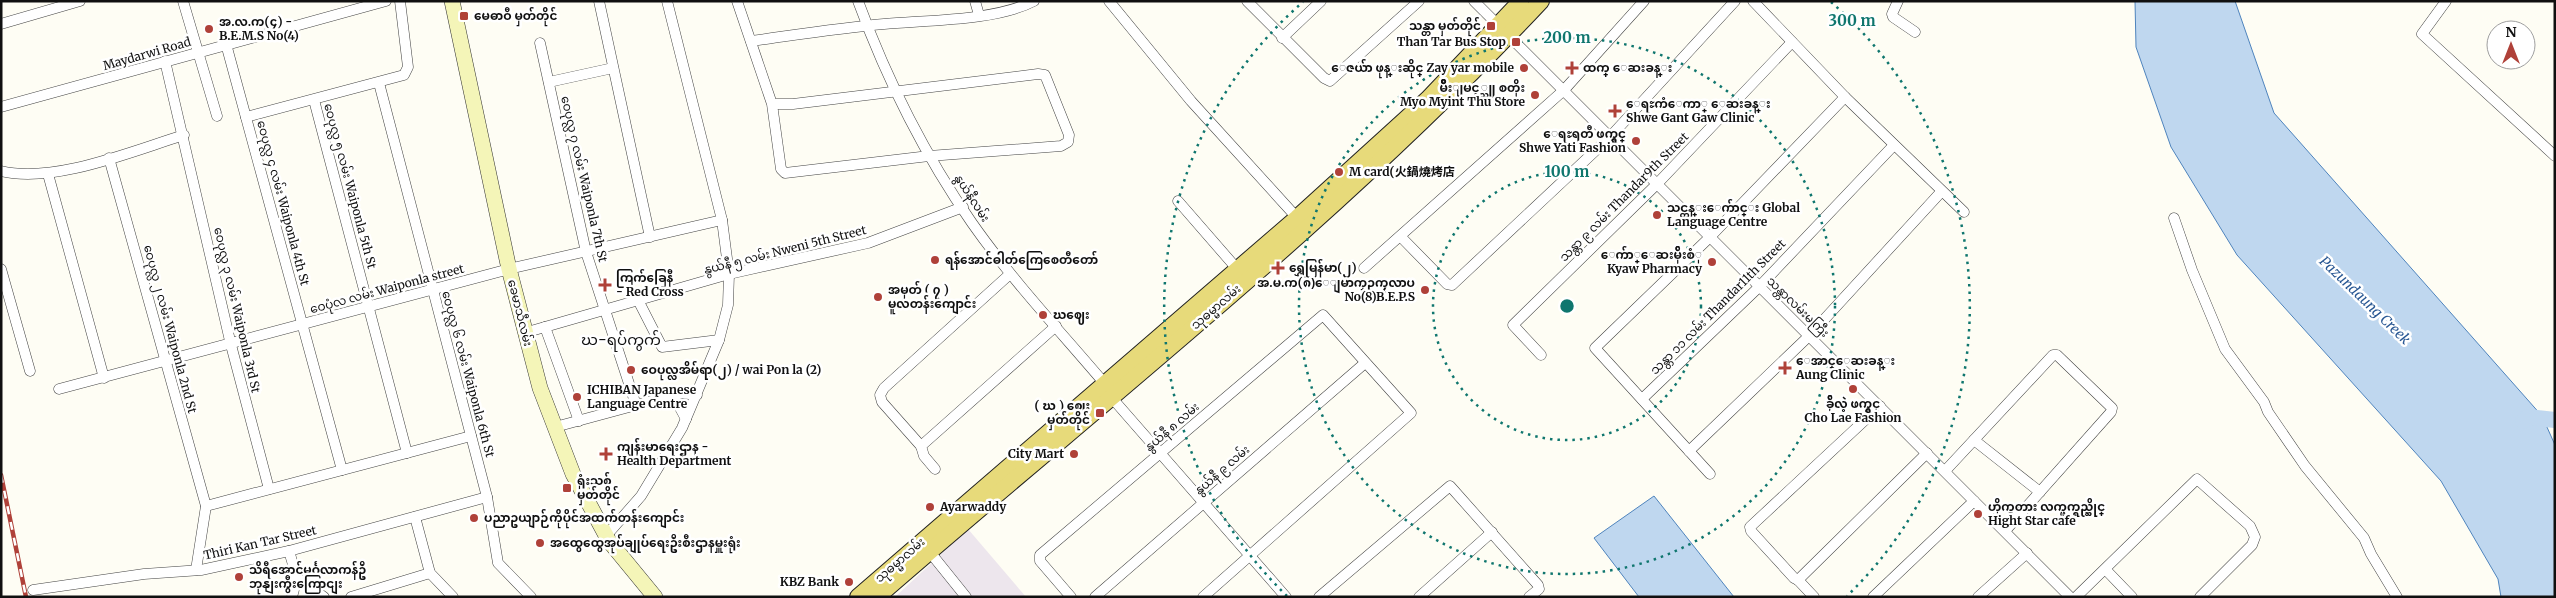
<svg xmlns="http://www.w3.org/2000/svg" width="2556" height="598" font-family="Merriweather,'Noto Sans SC','Noto Sans Myanmar',serif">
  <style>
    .industrial { fill: #ede6ed }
    .water { fill: #bfd7ef; stroke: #4f84bd }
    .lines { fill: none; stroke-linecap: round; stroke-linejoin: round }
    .river { stroke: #bfd7ef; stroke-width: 16 }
    .minor-casing { stroke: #434343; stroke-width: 11 }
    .secondary-casing { stroke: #323232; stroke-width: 16 }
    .primary-casing { stroke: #212121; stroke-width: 18 }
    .minor { stroke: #fff; stroke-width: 10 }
    .secondary { stroke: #f4f5b8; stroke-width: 15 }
    .primary { stroke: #e7da7a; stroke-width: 16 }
    .rail-casing { stroke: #af4139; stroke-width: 4.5 }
    .rail { stroke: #fff; stroke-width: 2.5; stroke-dasharray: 8; stroke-linecap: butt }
    .ring { fill: none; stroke: #0f766e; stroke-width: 2.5; stroke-dasharray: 2.5 5 }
    .poi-dot { fill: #af4139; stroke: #fff; stroke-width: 2 }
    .labels { text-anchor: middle; stroke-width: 5; stroke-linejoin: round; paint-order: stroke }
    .poi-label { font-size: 12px; font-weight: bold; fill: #101010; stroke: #fff; text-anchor: start }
    .street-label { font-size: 12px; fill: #101010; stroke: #fff }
    .water-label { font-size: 14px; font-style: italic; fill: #285793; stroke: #fff }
    .quarter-label { font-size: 15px; fill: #101010; stroke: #fff }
    .centre { fill: #0f766e; stroke: #fff; stroke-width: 2.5 }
    .ring-label { font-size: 15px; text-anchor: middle; font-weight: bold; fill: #0f766e; stroke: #fff; stroke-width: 5; stroke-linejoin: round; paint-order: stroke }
  </style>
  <rect width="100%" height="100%" fill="#fefdf4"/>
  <!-- industrial -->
  <polygon class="industrial" points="968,529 1026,597 895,597"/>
  <!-- water -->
  <g class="water">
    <polygon points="2135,1 2235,1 2274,113 2542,416 2555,445 2555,597 2501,597 2498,579 2441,481 2237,255 2171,147 2136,47"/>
    <polygon points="1654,496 1734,597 1639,597 1594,538"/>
  </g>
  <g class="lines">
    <!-- river -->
    <polyline class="river" points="2523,421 2528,417 2555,420"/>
    <defs>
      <g id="minor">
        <polyline points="183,1 217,116"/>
        <polyline points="599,1 650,237"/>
        <polyline points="737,1 772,104 781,169 785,173 929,156 1061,146 1068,142 1069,135 1045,75 1038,74 793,104 772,104"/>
        <path d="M858 1C887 80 924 154 972 223 1012 280 1060 331 1105 384L1112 398 1286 597"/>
        <polyline points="975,1 979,15"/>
        <polyline points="1109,1 1191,101 1300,221"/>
        <polyline points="1247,1 1324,78 1330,81 1419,1"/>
        <polyline points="1474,1 2070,597"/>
        <polyline points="1753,1 1845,97 1964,212"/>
        <polyline points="1898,1 1892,14 1893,17 1915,32"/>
        <polyline points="2446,1 2422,34 2555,156"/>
        <polyline points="1,24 80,1"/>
        <polyline points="1282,38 1321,1"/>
        <path d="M751 41C795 35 839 28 884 24 927 20 996 21 1034 1"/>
        <polyline points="540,43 586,252 636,405"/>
        <polyline points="226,44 342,470"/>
        <polyline points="165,61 231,345 269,489"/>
        <polyline points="549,82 613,68"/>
        <polyline points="379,83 487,497 498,563 531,597"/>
        <polyline points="314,100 407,453"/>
        <polyline points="1,107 386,1"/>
        <polyline points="246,117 404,75 408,67 400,1"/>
        <polyline points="109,158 206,506 196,570"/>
        <path d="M1 171C54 184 132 151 184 135"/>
        <polyline points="48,174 104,378"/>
        <polyline points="1178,201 1238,270"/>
        <polyline points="2174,218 2192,270 2225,349 2264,402 2268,412 2305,466 2364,538 2371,554 2397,597"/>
        <polyline points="1401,237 1447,284 1452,285 1610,137 1735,1"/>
        <polyline points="1364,268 1564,90 1644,1"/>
        <polyline points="1,269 30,371"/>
        <polyline points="639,302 662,347 719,340"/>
        <polyline points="545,327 579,421"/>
        <polyline points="524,333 729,274 868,243 963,207"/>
        <polyline points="1541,355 1513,325 1657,184 1792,42"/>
        <polyline points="59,389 509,269 722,220"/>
        <polyline points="673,395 686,419"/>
        <polyline points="1642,399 1759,287 1894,145"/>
        <polyline points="1880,406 1750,527 1751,531 1794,578 1798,580 1927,453"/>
        <polyline points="555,427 681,393 697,395"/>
        <polyline points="1974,440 2040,492"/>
        <polyline points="921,446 882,402 880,395 884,388 1010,274"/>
        <polyline points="1689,451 1809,336 1941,192"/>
        <polyline points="935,469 924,456 921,446 1056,326"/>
        <polyline points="1945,471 2053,355 2057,355 2112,408 2111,412 2005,531"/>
        <polyline points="1710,474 1595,348 1709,238 1845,97"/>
        <polyline points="206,506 471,436"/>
        <polyline points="415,517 430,573 453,597"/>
        <polyline points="606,536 641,496 682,428 719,340 728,305 729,274 722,220 667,1"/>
        <polyline points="289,551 297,578 324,597"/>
        <polyline points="929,551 966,597"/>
        <polyline points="2106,570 2132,597"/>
        <polyline points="1798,580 1814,597"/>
        <polyline points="33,590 144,574 201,570 289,551 487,497"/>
        <polyline points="292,597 297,578"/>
        <polyline points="351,597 430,573"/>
        <polyline points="1071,597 1040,561 1040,555 1323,315 1411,413 1203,597"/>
        <polyline points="1095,597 1365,363"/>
        <polyline points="1319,597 1450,486 1538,585 1539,589 1529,597"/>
        <polyline points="1419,597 1492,532"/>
        <polyline points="1873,597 1974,501"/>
        <polyline points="1978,597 2027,553"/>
        <polyline points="2076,597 2197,479 2250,526 2255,537 2252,545 2200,597"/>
      </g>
      <polyline id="secondary" points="452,1 509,269 540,388 573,474 609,541 655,597"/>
      <g id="primary">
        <polyline points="858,597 1297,218 1428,99 1521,1"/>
        <path d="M877 597C1101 402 1337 219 1541 1"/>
      </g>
    </defs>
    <!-- minor casing -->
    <use href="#minor" class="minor-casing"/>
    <!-- secondary casing -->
    <use href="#secondary" class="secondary-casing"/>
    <!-- primary casing -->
    <use href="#primary" class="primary-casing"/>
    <!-- minor -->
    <use href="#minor" class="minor"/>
    <!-- secondary -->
    <use href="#secondary" class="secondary"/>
    <!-- primary -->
    <use href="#primary" class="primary"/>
    <defs>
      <polyline id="rail" points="1,475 26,597"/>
    </defs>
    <!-- rail casing -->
    <use href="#rail" class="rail-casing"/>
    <!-- rail -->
    <use href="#rail" class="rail"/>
  </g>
  <!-- distance rings -->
  <g class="ring">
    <circle cx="1567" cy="306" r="134"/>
    <circle cx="1567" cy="306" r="268"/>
    <path d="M1287 596A403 403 0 0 1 1303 2M1831 2A403 403 0 0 1 1847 596"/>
  </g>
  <!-- markers -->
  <g class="poi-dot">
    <rect x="459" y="11" width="10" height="10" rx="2.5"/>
    <rect x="1486" y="21" width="10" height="10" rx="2.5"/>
    <circle cx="209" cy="29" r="5"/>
    <rect x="1511" y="37" width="10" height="10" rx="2.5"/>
    <circle cx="1524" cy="68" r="5"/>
    <path d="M1569.5 60.5h5v5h5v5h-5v5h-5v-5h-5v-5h5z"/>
    <circle cx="1535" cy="95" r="5"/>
    <path d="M1612.5 103.5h5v5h5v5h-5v5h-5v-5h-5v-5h5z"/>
    <circle cx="1636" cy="141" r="5"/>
    <circle cx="1339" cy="172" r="5"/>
    <circle cx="1657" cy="215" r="5"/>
    <circle cx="935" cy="260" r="5"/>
    <circle cx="1712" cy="262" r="5"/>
    <path d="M1275.5 260.5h5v5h5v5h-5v5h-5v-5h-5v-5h5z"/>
    <path d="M602.5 277.5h5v5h5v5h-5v5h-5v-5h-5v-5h5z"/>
    <circle cx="1425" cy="290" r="5"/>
    <circle cx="878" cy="297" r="5"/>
    <circle cx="1043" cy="315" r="5"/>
    <path d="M1782.5 360.5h5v5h5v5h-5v5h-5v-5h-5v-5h5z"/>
    <circle cx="631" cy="370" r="5"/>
    <circle cx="1853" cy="389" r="5"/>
    <circle cx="577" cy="397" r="5"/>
    <rect x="1095" y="408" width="10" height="10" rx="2.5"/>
    <path d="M603.5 446.5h5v5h5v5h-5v5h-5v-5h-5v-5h5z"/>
    <circle cx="1074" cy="454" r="5"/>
    <rect x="562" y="483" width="10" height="10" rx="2.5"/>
    <circle cx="930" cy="507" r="5"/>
    <circle cx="1978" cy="514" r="5"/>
    <circle cx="474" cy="518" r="5"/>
    <circle cx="540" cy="543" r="5"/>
    <circle cx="239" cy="577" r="5"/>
    <circle cx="849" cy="582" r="5"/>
  </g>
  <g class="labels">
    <!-- poi labels -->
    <g class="poi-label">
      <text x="474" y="20">မေဓာဝီ မှတ်တိုင်</text>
      <text x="219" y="26">အ.လ.က(၄) -<tspan x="219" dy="14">B.E.M.S No(4)</tspan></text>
      <text x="1481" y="30" text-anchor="end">သန္တာ မှတ်တိုင်</text>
      <text x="1506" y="46" text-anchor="end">Than Tar Bus Stop</text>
      <text x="1514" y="72" text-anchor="end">ေဇယ်ာ ဖုန္းဆိုင္ Zay yar mobile</text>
      <text x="1583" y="72">ထက္ ေဆးခန္း</text>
      <text x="1525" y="92" text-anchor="end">မ်ိဳးျမင့္သူ စတိုး<tspan x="1525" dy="14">Myo Myint Thu Store</tspan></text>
      <text x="1626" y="108">ေရႊကံေကာ္ ေဆးခန္း<tspan x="1626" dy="14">Shwe Gant Gaw Clinic</tspan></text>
      <text x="1626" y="138" text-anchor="end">ေရႊရတီ ဖက္ရွင္<tspan x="1626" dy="14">Shwe Yati Fashion</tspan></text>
      <text x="1349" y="176">M card(火鍋燒烤店</text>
      <text x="1667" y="212">သင္တန္းေက်ာင္း Global<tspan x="1667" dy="14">Language Centre</tspan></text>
      <text x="1702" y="259" text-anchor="end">ေက်ာ္ေဆးမ်ိုးစံု<tspan x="1702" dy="14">Kyaw Pharmacy</tspan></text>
      <text x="945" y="264">ရန်အောင်ဓါတ်ကြေစေတီတော်</text>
      <text x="1289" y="272">ရွှေမြန်မာ(၂)</text>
      <text x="616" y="282">ကြက်ခြေနီ<tspan x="616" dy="14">- Red Cross</tspan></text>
      <text x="1415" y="287" text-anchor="end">အ.မ.က(၈)ေျမာက္ဥကၠလာပ<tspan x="1415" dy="14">No(8)B.E.P.S</tspan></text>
      <text x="888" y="294">အမှတ် ( ၇ )<tspan x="888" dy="14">မူလတန်းကျောင်း</tspan></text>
      <text x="1053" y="319">ဃဈေး</text>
      <text x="1796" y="365">ေအာင္ေဆးခန္း<tspan x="1796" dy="14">Aung Clinic</tspan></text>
      <text x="641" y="374">ဝေပုလ္လအိမ်ရာ(၂) / wai Pon la (2)</text>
      <text x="587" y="394">ICHIBAN Japanese<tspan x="587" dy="14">Language Centre</tspan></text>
      <text x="1853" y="408" text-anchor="middle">ခ်ိုလဲ့ ဖက္ရွင္<tspan x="1853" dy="14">Cho Lae Fashion</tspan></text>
      <text x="1090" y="410" text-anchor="end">( ဃ ) ဈေး<tspan x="1090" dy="14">မှတ်တိုင်</tspan></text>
      <text x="617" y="451">ကျန်းမာရေးဌာန -<tspan x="617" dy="14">Health Department</tspan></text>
      <text x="1064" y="458" text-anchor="end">City Mart</text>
      <text x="577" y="485">ရုံးသစ်<tspan x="577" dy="14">မှတ်တိုင်</tspan></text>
      <text x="940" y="511">Ayarwaddy</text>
      <text x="1988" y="511">ဟိုက္စတား လက္ဖက္ရည္ဆိုင္<tspan x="1988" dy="14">Hight Star cafe</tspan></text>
      <text x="484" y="522">ပညာဥယျာဉ်ကိုပိုင်အထက်တန်းကျောင်း</text>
      <text x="550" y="547">အထွေထွေအုပ်ချုပ်ရေးဦးစီးဌာနမှူးရုံး</text>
      <text x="249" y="574">သိရီအောင်မင်္ဂလာကန်ဦ<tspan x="249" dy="14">ဘုနျးကွီးကြောငျး</tspan></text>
      <text x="839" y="586" text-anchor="end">KBZ Bank</text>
    </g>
    <!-- street labels -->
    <g class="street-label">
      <text transform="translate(147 54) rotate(-16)" y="4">Maydarwi Road</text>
      <text transform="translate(584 179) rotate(77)" y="4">ဝေပုလ္လ ၇ လမ်း Waiponla 7th St</text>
      <text transform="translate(350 186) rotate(75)" y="4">ဝေပုလ္လ ၅ လမ်း Waiponla 5th St</text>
      <text transform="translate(1624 197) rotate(-45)" y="4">သန္တာ ၉ လမ်း Thandar9th Street</text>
      <text transform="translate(972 198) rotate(57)" y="4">နွယ်နီလမ်း</text>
      <text transform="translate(283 203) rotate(75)" y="4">ဝေပုလ္လ ၄ လမ်း Waiponla 4th St</text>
      <text transform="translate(785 250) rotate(-14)" y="4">နွယ်နီ ၅ လမ်း Nweni 5th Street</text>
      <text transform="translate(387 289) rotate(-15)" y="4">ဝေပုံလ လမ်း Waiponla street</text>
      <text transform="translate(1216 307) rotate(-41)" y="4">သုဓမ္မာလမ်း</text>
      <text transform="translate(1718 307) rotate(-45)" y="4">သန္တာ ၁၁ လမ်း Thandar11th Street</text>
      <text transform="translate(1798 307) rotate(44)" y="4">သန္တာလမ်းမကြီး</text>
      <text transform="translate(237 310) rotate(77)" y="4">ဝေပုလ္လ ၃ လမ်း Waiponla 3rd St</text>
      <text transform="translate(520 313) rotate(76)" y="4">ခေမာသီလမ်း</text>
      <text transform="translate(170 329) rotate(75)" y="4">ဝေပုလ္လ ၂ လမ်း Waiponla 2nd St</text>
      <text transform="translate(468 374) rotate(75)" y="4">ဝေပုလ္လ ၆ လမ်း Waiponla 6th St</text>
      <text transform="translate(1172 427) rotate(-41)" y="4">နွယ်နီ ၈ လမ်း</text>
      <text transform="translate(1222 470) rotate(-41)" y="4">နွယ်နီ ၉ လမ်း</text>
      <text transform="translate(260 543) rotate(-13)" y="4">Thiri Kan Tar Street</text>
      <text transform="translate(900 560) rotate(-41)" y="4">သုဓမ္မာလမ်း</text>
    </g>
    <!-- water labels -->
    <g class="water-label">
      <text transform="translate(2365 300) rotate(44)" y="5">Pazundaung Creek</text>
    </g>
    <!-- quarter labels -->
    <g class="quarter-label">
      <text x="621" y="345">ဃ-ရပ်ကွက်</text>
    </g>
  </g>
  <circle cx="1567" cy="306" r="8" class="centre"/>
  <g class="ring-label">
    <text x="1852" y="26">300 m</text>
    <text x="1567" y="43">200 m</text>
    <text x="1567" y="177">100 m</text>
  </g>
  <!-- border -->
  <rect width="2556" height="598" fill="none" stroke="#101010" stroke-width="5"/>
  <!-- north arrow -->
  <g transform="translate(2511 45)"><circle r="24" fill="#ffffff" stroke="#9f9f9f"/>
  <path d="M0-4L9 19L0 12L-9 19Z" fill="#af4139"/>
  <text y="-8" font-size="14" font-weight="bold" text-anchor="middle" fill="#101010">N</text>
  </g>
</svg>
